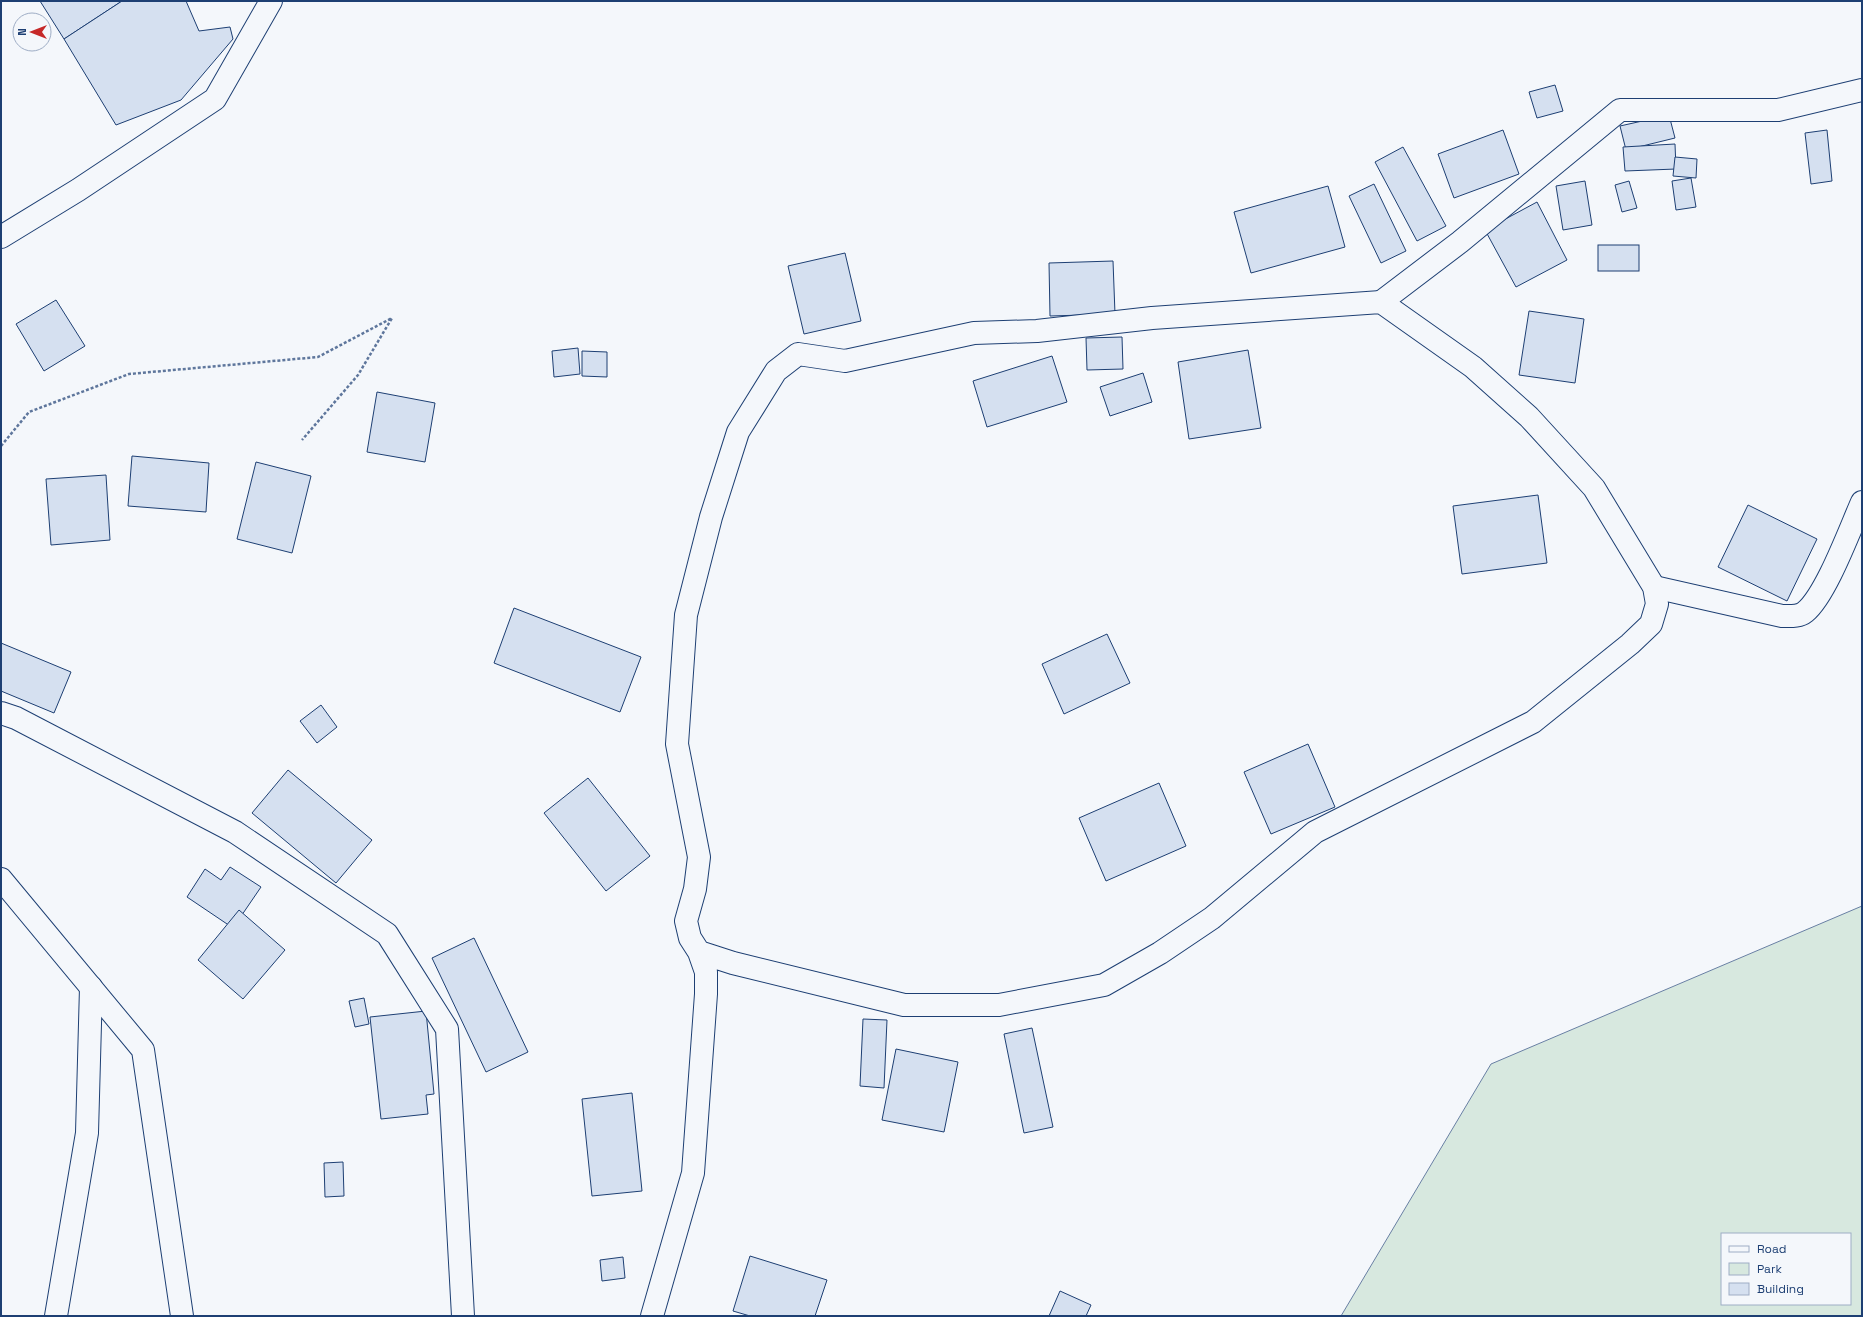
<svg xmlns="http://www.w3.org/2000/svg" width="1863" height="1317" font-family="'Space Grotesk',sans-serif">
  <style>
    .green { fill: #d7e8df; stroke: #687fa3; fill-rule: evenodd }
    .building { fill: #d5e0f0; stroke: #1d3f73 }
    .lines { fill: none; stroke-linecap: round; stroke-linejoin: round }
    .minor-casing { stroke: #1d3f73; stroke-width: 24 }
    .path { stroke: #5e769c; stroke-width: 2.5; stroke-dasharray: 3 2; stroke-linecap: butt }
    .minor { stroke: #f4f7fb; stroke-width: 22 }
  </style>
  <rect width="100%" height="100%" fill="#f4f7fb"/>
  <!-- green -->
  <path class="green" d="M1862 906V1316H1341L1491 1064ZM1722 1234H1850V1304H1722Z"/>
  <!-- building -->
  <g class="building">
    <polygon points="40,1 122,1 64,39"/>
    <polygon points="122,1 186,1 199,31 230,27 233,39 181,100 116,125 64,39"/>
    <polygon points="1555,85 1563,111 1537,118 1529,92"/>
    <polygon points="1669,115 1675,138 1626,150 1620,126"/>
    <polygon points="1503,130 1519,174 1454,198 1438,154"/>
    <polygon points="1827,130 1832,181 1811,184 1805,133"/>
    <polygon points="1675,144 1676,169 1625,171 1623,147"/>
    <polygon points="1403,147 1446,226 1417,241 1375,162"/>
    <polygon points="1675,157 1697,159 1696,178 1673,176"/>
    <polygon points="1691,178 1696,207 1676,210 1672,181"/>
    <polygon points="1585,181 1592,225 1563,230 1556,186"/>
    <polygon points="1629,181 1637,208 1622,212 1615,185"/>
    <polygon points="1374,184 1406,251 1381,263 1349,196"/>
    <polygon points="1328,186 1345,247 1251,273 1234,212"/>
    <polygon points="1537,202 1567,260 1516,287 1485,230"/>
    <rect x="1598" y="245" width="41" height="26"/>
    <polygon points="845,253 861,321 804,334 788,266"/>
    <polygon points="1113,261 1115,314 1050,316 1049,263"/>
    <polygon points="56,300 85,346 44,371 16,324"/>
    <polygon points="1529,311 1584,319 1575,383 1519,375"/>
    <polygon points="1122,337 1123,369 1087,370 1086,338"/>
    <polygon points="578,348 580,374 554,377 552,351"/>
    <polygon points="1248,350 1261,428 1189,439 1178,362"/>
    <polygon points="582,351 607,352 607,377 582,376"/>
    <polygon points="1052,356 1067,402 987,427 973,381"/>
    <polygon points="1143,373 1152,402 1110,416 1100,387"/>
    <polygon points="377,392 435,403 425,462 367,452"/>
    <polygon points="132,456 209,463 206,512 128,506"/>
    <polygon points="256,462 311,476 292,553 237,539"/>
    <polygon points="106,475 110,540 51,545 46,479"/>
    <polygon points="1538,495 1547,563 1462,574 1453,506"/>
    <polygon points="1748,505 1817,539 1787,601 1718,567"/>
    <polygon points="514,608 641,657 620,712 494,663"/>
    <polygon points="1107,634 1130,683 1064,714 1042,664"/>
    <polygon points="1,643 71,672 54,713 1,691"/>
    <polygon points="321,705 337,727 317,743 300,721"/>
    <polygon points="1308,744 1335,807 1271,834 1244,772"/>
    <polygon points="288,770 372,840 336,883 252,813"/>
    <polygon points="588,778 650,856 606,891 544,813"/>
    <polygon points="1159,783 1186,846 1106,881 1079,818"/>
    <polygon points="230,867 261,887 233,928 187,897 205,869 221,880"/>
    <polygon points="239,910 285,950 243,999 198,960"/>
    <polygon points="474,938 528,1052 486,1072 432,958"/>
    <polygon points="364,998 369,1024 355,1027 349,1001"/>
    <polygon points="426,1011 434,1094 426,1095 428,1114 381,1119 370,1017"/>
    <polygon points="863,1019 887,1020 884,1088 860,1086"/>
    <polygon points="1032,1028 1053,1127 1024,1133 1004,1034"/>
    <polygon points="896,1049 958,1062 944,1132 882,1120"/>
    <polygon points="632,1093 642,1191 592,1196 582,1099"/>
    <polygon points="343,1162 344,1196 325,1197 324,1163"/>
    <polygon points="750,1256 827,1280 815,1316 750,1316 733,1311"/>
    <polygon points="623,1257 625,1278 602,1281 600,1260"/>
    <polygon points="1060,1291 1091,1305 1086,1316 1049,1316"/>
  </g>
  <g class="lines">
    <defs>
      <g id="minor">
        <polyline points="1,237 78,190 215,99 271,1"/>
        <polyline points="1381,302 1460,242 1620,110 1778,110 1862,90"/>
        <path d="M1654 587 1782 616C1790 616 1799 617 1805 612 1826 595 1850 529 1862 502"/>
        <polyline points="1,713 16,718 235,832 387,934 447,1029 463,1316"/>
        <polyline points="1,879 143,1050 182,1316"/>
        <polyline points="56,1316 87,1133 91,987"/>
        <polyline points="652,1316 693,1173 706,994 706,972 699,952 690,938 686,921 695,889 699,857 677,744 686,615 711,517 738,432 776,371 798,354 845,361 974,333 1037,331 1152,318 1381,302 1473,367 1529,417 1594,488 1654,587 1657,604 1651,624 1630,644 1533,722 1315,832 1212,918 1160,953 1104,985 999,1005 904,1005 733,963 699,952"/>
      </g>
    </defs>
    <!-- minor casing -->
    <use href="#minor" class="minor-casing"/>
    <!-- path -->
    <polyline class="path" points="1,446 29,412 129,374 318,357 392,318 358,375 302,440"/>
    <!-- minor -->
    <use href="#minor" class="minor"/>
  </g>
  <!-- border -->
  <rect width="1863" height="1317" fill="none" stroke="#1d3f73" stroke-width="4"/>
  <!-- legend -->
  <rect x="1721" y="1233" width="130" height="72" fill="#f4f7fb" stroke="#9eadc5"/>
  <rect x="1729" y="1246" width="20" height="6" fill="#f4f7fb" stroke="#9eadc5"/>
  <text x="1757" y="1253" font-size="12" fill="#1d3f73">Road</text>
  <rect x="1729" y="1263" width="20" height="12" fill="#d7e8df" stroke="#9eadc5"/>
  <text x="1757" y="1273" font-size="12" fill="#1d3f73">Park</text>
  <rect x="1729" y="1283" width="20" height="12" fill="#d5e0f0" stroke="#9eadc5"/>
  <text x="1757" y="1293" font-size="12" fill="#1d3f73">Building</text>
  <!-- north arrow -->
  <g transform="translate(32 32) rotate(270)"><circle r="19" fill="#f4f7fb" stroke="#9eadc5"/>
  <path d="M0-3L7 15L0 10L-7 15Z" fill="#c62828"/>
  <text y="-6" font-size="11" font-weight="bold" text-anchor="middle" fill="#1d3f73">N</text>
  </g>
</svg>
